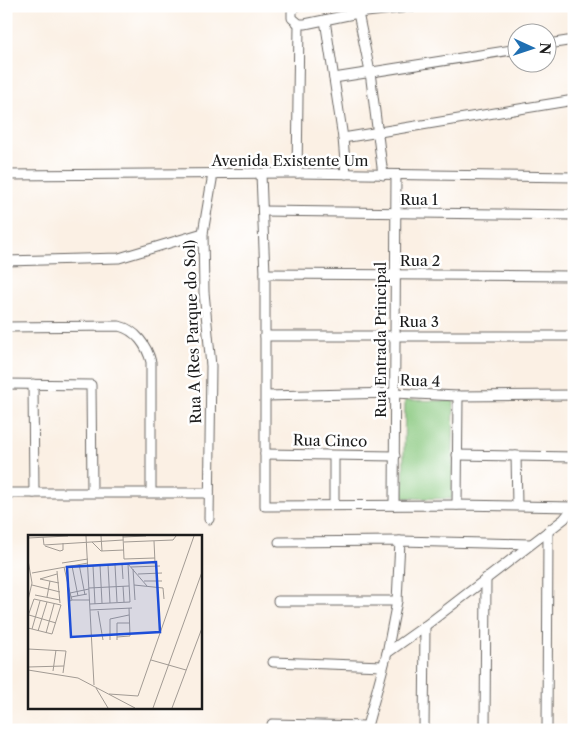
<svg xmlns="http://www.w3.org/2000/svg" width="580" height="736" font-family="'Libre Caslon Text',serif">
  <style>
    .green { fill: #8ac980; stroke: #53724e }
    .lines { fill: none; stroke-linecap: round; stroke-linejoin: round }
    .minor-casing { stroke: #6a6662; stroke-width: 11 }
    .minor { stroke: #fff; stroke-width: 9 }
    .labels { text-anchor: middle; stroke-width: 5; stroke-linejoin: round; paint-order: stroke }
    .street-label { font-size: 15px; fill: #1c1c1c; stroke: #fff }
    .inset-road { fill: none; stroke: #a29b94; stroke-width: 1 }
    .view { fill: #1d4ed8; fill-opacity: 0.15; stroke: #1d4ed8; stroke-width: 2.5 }
    .inset-edge { fill: none; stroke: #1c1c1c; stroke-width: 2.5 }
  </style>
  <rect width="100%" height="100%" fill="#fff"/>
  <filter id="ink" filterUnits="userSpaceOnUse"><feTurbulence type="fractalNoise" baseFrequency=".02" numOctaves="2"/><feDisplacementMap in="SourceGraphic" scale="10" xChannelSelector="R" yChannelSelector="G"/><feConvolveMatrix kernelMatrix="1 2 1 2 8 2 1 2 1" color-interpolation-filters="sRGB"/></filter>
  <filter id="wash" filterUnits="userSpaceOnUse"><feTurbulence type="fractalNoise" baseFrequency=".0096" numOctaves="4" result="noise"/><feDisplacementMap in="SourceGraphic" scale="20" xChannelSelector="R" yChannelSelector="G"/><feGaussianBlur stdDeviation="1.12" result="paint"/><feColorMatrix in="noise" values="0 0 0 0 0 0 0 0 0 0 0 0 0 0 0 0 0 1.4 0 .05"/><feComposite in="paint" operator="in"/></filter>
  <g filter="url(#wash)">
    <rect width="100%" height="100%" fill="#fbf0e4"/>
    <!-- green -->
    <polygon class="green" points="405,400 454,401 452,499 403,498"/>
  </g>
  <g filter="url(#ink)">
    <g class="lines">
      <defs>
        <g id="minor">
          <polyline points="295,6 292,12 292,18 299,24 305,24 358,13 418,6"/>
          <polyline points="350,6 358,13 370,72 383,175"/>
          <polyline points="325,20 343,138 346,174"/>
          <polyline points="548,44 574,40"/>
          <polyline points="334,78 518,49"/>
          <polyline points="343,138 574,100"/>
          <polyline points="297,173 299,24"/>
          <polyline points="261,174 265,274 265,506 457,505 574,507"/>
          <polyline points="6,175 297,173 574,177"/>
          <polyline points="263,211 574,215"/>
          <polyline points="6,261 119,258 203,233"/>
          <polyline points="265,274 574,276"/>
          <path d="M6 327 119 326C136 330 147 346 151 362V492"/>
          <polyline points="265,336 574,336"/>
          <polyline points="6,384 91,385 92,492"/>
          <polyline points="33,384 34,493"/>
          <polyline points="266,396 394,393 458,396 574,395"/>
          <polyline points="265,454 395,456"/>
          <polyline points="457,455 574,457"/>
          <polyline points="334,456 334,505"/>
          <polyline points="516,456 517,505"/>
          <polyline points="6,493 209,493"/>
          <polyline points="394,505 396,175"/>
          <polyline points="457,505 458,396"/>
          <polyline points="209,519 211,366 204,292 203,233 213,174"/>
          <polyline points="279,542 400,541 530,544"/>
          <polyline points="278,601 397,601"/>
          <polyline points="387,653 425,626 564,519 574,507"/>
          <polyline points="273,662 383,666"/>
          <polyline points="272,724 367,726"/>
          <polyline points="366,730 387,653 397,601 400,541"/>
          <polyline points="424,730 425,626"/>
          <polyline points="485,730 486,578"/>
          <polyline points="547,730 548,531"/>
        </g>
      </defs>
      <!-- minor casing -->
      <use href="#minor" class="minor-casing"/>
      <!-- minor -->
      <use href="#minor" class="minor"/>
    </g>
  </g>
  <g class="labels">
    <!-- street labels -->
    <g class="street-label">
      <text x="290" y="166">Avenida Existente Um</text>
      <text x="419" y="205">Rua 1</text>
      <text x="420" y="266">Rua 2</text>
      <text x="419" y="327">Rua 3</text>
      <text transform="translate(193 332) rotate(-92)" y="5">Rua A (Res Parque do Sol)</text>
      <text transform="translate(381 340) rotate(-90)" y="5">Rua Entrada Principal</text>
      <text transform="translate(420 381) rotate(2)" y="5">Rua 4</text>
      <text transform="translate(330 441) rotate(1)" y="5">Rua Cinco</text>
    </g>
  </g>
  <!-- overview -->
  <g transform="translate(28 535)">
    <rect width="174" height="174" fill="#fbf0e4"/>
    <path class="inset-road" d="M58 1 66 150M73 1 74 16M95 1 96 24M15 2 16 10 95 5M95 2 118 1M0 3 40 1M126 6 127 28M64 7 73 16 96 15M96 7 145 5 148 1M17 11 32 16 35 15V8M96 24 127 23M0 25 4 48 0 65M34 28 60 24M51 29 57 60M94 29 95 44M100 29 119 51M72 30 74 68M80 30 82 68M87 30 89 67M44 31 50 61M60 31 100 29M65 31 67 69M36 32 42 58 44 65 42 66V58L61 54M103 32 132 31M105 34 107 65M29 36 32 68M4 38 60 28M110 39 134 38M12 44 31 48M12 44 29 39M116 46H134M4 50 32 57M106 50 135 53 136 64M95 51 96 67M61 53 101 51M7 60 32 65M19 62 22 46M43 62 59 59M44 65H62M62 69 102 67 100 29M62 75 104 73M70 76 75 105M1 80 28 88M0 81 6 64 33 70 24 99 0 93M4 94 12 66M10 96 19 67M18 98 26 69M89 102 102 101 101 73M82 105V84L101 80M89 105V88H102M0 114 38 116 35 138M123 125 158 135M0 132 36 131M0 135 50 143 107 173M25 136 28 115M68 153 80 173M81 159 110 161 166 1M125 173 174 37M144 173 174 93"/>
    <path class="view" d="M128 27 132 97 43 102 39 32Z"/>
    <rect width="174" height="174" class="inset-edge"/>
  </g>
  <!-- margin -->
  <rect width="580" height="736" fill="none" stroke="#fff" stroke-width="25"/>
  <!-- north arrow -->
  <g transform="translate(532 48) rotate(93)"><circle r="24" fill="#ffffff" stroke="#a4a4a4"/>
  <path d="M0-4L9 19L0 12L-9 19Z" fill="#1f6fb2"/>
  <text y="-8" font-size="14" font-weight="bold" text-anchor="middle" fill="#1c1c1c">N</text>
  </g>
</svg>
